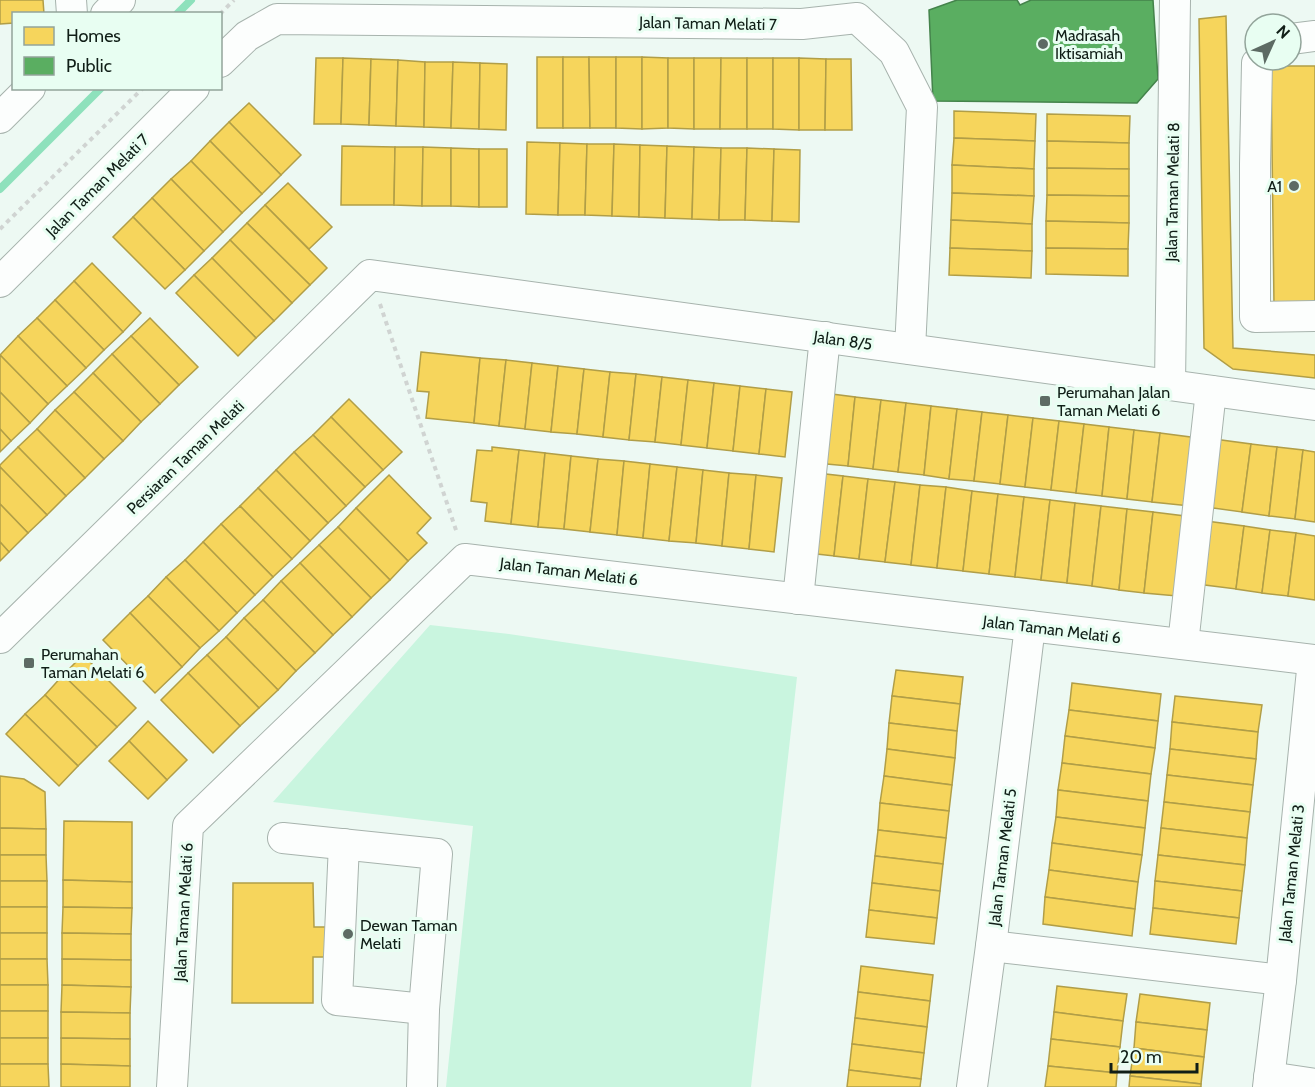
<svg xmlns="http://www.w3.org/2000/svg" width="1315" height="1087" font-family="Cabin,sans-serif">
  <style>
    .green { fill: #c9f5df }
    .homes { fill: #f6d55c; stroke: #b19e47; stroke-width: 1.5 }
    .public { fill: #5aae61; stroke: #44834b; stroke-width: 1.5 }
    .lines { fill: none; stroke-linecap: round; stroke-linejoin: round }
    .stream { stroke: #8ee1bc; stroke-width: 8 }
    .minor-casing { stroke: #a7b3ad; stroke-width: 32 }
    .path { stroke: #d0d4d2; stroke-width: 4; stroke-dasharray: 4.5 4.5; stroke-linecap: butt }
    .minor { stroke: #fcfefd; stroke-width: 30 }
    .poi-dot { fill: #5d6b64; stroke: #e8fef2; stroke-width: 2 }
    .labels { text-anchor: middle; stroke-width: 6; stroke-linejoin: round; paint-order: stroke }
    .street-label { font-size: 16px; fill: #101e17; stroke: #e8fef2 }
    .poi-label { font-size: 16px; fill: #101e17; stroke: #e8fef2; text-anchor: start }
  </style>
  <rect width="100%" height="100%" fill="#edf9f3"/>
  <!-- green -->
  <polygon class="green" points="430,625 509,634 797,677 751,1087 446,1087 473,826 273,802"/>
  <!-- homes -->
  <g class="homes">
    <polygon points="0,0 43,0 44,14 14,14 14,23 0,24"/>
    <polygon points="1226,16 1233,348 1315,355 1315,378 1233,369 1204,348 1199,19"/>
    <rect x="537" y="57" width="26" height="71"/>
    <polygon points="563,57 589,57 590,128 563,128"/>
    <polygon points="589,57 616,57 616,128 590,128"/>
    <polygon points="616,57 642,57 642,129 616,128"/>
    <polygon points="642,57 668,58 668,128 642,129"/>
    <polygon points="316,58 343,58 341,124 314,124"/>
    <polygon points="343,58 371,59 369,125 341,124"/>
    <polygon points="668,58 694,58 694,129 668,128"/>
    <polygon points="694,58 721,58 720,129 694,129"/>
    <polygon points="721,58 747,58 747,129 720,129"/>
    <rect x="747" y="58" width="26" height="71"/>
    <polygon points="773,58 799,58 799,130 773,129"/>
    <polygon points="799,58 826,59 825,130 799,130"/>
    <polygon points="371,59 398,60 396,126 369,125"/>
    <polygon points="826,59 851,59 852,130 825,130"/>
    <polygon points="398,60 425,62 424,127 396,126"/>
    <polygon points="425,62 453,62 451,128 424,127"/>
    <polygon points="453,62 480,63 479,129 451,128"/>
    <polygon points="480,63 507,64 506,130 479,129"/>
    <polygon points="1271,66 1315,66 1315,305 1274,305"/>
    <polygon points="249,103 301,155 281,175 229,122"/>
    <polygon points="954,111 1036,114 1035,141 954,138"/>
    <polygon points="1047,114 1130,116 1129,143 1047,141"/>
    <polygon points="229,122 281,175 262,194 210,141"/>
    <polygon points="954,138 1035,141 1034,169 952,165"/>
    <polygon points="210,141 262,194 242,213 191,161"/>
    <polygon points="1047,141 1129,143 1129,169 1047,168"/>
    <polygon points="527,142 560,143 558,215 526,214"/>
    <polygon points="560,143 587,144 585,215 558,215"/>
    <polygon points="587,144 614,144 612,216 585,215"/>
    <polygon points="614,144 640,145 639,217 612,216"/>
    <polygon points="640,145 667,146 665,218 639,217"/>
    <polygon points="342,146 395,147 394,205 341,205"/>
    <polygon points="667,146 694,147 692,219 665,218"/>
    <polygon points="395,147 423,147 422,206 394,205"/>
    <polygon points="423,147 451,148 451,206 422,206"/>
    <polygon points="694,147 721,148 719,220 692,219"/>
    <polygon points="451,148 479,149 479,207 451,206"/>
    <polygon points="721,148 747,148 745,220 719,220"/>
    <polygon points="747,148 774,149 772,221 745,220"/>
    <rect x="479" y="149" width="28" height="58"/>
    <polygon points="774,149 800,150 799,222 772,221"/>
    <polygon points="191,161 242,213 223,232 171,179"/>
    <polygon points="952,165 1034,169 1034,196 952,193"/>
    <polygon points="1047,168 1129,169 1129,196 1047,195"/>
    <polygon points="171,179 223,232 204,251 152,198"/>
    <polygon points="288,183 332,227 309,249 265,205"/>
    <polygon points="952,193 1034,196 1032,224 951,220"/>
    <polygon points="1047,195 1129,196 1129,223 1046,221"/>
    <polygon points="152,198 204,251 185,270 133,217"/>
    <polygon points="265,205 327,268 310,285 247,223"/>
    <polygon points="133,217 185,270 165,289 113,237"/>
    <polygon points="951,220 1032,224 1032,251 950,248"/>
    <polygon points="1046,221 1129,223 1128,249 1046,248"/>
    <polygon points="247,223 310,285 292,303 230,240"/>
    <polygon points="230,240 292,303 274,321 212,258"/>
    <polygon points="950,248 1032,251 1031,278 949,275"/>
    <polygon points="1046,248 1128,249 1128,276 1046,274"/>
    <polygon points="212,258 274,321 256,338 194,275"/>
    <polygon points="92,263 141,313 123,332 74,281"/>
    <polygon points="194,275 256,338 238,356 176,293"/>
    <polygon points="74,281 123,332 104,350 55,300"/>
    <polygon points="55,300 104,350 86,368 37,318"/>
    <polygon points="37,318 86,368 67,386 18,336"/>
    <polygon points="150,318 198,367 179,385 131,336"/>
    <polygon points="18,336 67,386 48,404 0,355"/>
    <polygon points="131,336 179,385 160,404 112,354"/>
    <polygon points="421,352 480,358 474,423 426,418 429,392 417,391"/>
    <polygon points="112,354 160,404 141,422 93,373"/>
    <polygon points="0,355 48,404 30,423 0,392"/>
    <polygon points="480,358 506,360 499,426 474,423"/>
    <polygon points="506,360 532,363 525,429 499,426"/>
    <polygon points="532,363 558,366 551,432 525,429"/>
    <polygon points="558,366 584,369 577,434 551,432"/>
    <polygon points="584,369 610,372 603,437 577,434"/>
    <polygon points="610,372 636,374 629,440 603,437"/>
    <polygon points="93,373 141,422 123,441 74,392"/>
    <polygon points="636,374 662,377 655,442 629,440"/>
    <polygon points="662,377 688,380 681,445 655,442"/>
    <polygon points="688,380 714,383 707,448 681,445"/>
    <polygon points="714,383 740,386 733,451 707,448"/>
    <polygon points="740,386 766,389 759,454 733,451"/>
    <polygon points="766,389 792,392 785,457 759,454"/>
    <polygon points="0,392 30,423 11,441 0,429"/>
    <polygon points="74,392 123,441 104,459 55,410"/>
    <polygon points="824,393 855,397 848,466 816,463"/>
    <polygon points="855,397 881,400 873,469 848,466"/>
    <polygon points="349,399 402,452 383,470 331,417"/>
    <polygon points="881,400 906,403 898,472 873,469"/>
    <polygon points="906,403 931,406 924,475 898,472"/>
    <polygon points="931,406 957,409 949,479 924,475"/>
    <polygon points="957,409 982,412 974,481 949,479"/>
    <polygon points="55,410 104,459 85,478 37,429"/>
    <polygon points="982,412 1008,415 1000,484 974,481"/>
    <polygon points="1008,415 1033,418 1025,487 1000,484"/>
    <polygon points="331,417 383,470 365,487 313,435"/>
    <polygon points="1033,418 1059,421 1051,490 1025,487"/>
    <polygon points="1059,421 1084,424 1076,493 1051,490"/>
    <polygon points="1084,424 1109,427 1102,496 1076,493"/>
    <polygon points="1109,427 1134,430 1127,499 1102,496"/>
    <polygon points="0,429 11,441 0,452"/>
    <polygon points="37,429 85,478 66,496 18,447"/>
    <polygon points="1134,430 1160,433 1152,502 1127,499"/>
    <polygon points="1160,433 1198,438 1190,506 1152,502"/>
    <polygon points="313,435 365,487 346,506 294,452"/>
    <polygon points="1214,439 1251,444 1242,512 1206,507"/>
    <polygon points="1251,444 1277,447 1269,516 1242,512"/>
    <polygon points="18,447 66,496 47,515 0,467 0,465"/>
    <polygon points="492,447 519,450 511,524 485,521 487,503 471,501 477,450 492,451"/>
    <polygon points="1277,447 1303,450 1295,519 1269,516"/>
    <polygon points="519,450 545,453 538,527 511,524"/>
    <polygon points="1303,450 1315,452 1315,522 1295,519"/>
    <polygon points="294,452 346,506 328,523 276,470"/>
    <polygon points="545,453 571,456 564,529 538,527"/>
    <polygon points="571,456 598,459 590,532 564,529"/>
    <polygon points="598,459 624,461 617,535 590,532"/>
    <polygon points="624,461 650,464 643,538 617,535"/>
    <polygon points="650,464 677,467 669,541 643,538"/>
    <polygon points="0,467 47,515 28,533 0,504"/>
    <polygon points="677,467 703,470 696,543 669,541"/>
    <polygon points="276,470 328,523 310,541 258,488"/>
    <polygon points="703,470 729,473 722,546 696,543"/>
    <polygon points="729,473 756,475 749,549 722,546"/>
    <polygon points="817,473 843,476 834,556 808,553"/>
    <polygon points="389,475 431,518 417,533 427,543 408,561 356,508"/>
    <polygon points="756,475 782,478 774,552 749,549"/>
    <polygon points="843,476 868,479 859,559 834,556"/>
    <polygon points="868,479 895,482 885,562 859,559"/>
    <polygon points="895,482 920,485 911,565 885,562"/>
    <polygon points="920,485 946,487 937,568 911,565"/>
    <polygon points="946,487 972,491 963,571 937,568"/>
    <polygon points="258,488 310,541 292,559 240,506"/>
    <polygon points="972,491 998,494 989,574 963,571"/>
    <polygon points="998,494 1024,497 1015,577 989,574"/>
    <polygon points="1024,497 1050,500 1041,580 1015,577"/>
    <polygon points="1050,500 1075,503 1067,583 1041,580"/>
    <polygon points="1075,503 1101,506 1092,586 1067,583"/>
    <polygon points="0,504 28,533 9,552 0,542"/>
    <polygon points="240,506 292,559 273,577 221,524"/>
    <polygon points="1101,506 1127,509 1119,590 1092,586"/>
    <polygon points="356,508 408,561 390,580 338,527"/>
    <polygon points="1127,509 1153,512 1144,593 1119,590"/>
    <polygon points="1153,512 1185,516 1177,596 1144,593"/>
    <polygon points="1206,521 1244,526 1236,589 1197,584"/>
    <polygon points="221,524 273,577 255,595 203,542"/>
    <polygon points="1244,526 1270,530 1262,593 1236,589"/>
    <polygon points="338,527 390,580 371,598 319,545"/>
    <polygon points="1270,530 1296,533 1288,596 1262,593"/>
    <polygon points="1296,533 1315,536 1315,600 1288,596"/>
    <polygon points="0,542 9,552 0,561"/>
    <polygon points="203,542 255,595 237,613 185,560"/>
    <polygon points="319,545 371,598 352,617 300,563"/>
    <polygon points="185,560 237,613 219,631 166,577"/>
    <polygon points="300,563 352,617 333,635 281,581"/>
    <polygon points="166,577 219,631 200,648 148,596"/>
    <polygon points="281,581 333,635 315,653 263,600"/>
    <polygon points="148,596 200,648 182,667 130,613"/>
    <polygon points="263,600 315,653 296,671 244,618"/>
    <polygon points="130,613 182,667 155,693 103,640"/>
    <polygon points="244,618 296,671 278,690 226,637"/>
    <polygon points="226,637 278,690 259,708 207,655"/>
    <polygon points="83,655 136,708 117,727 63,675"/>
    <polygon points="207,655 259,708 240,726 188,673"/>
    <polygon points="896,670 963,677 960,704 892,696"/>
    <polygon points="188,673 240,726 213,753 161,700"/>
    <polygon points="63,675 117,727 97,747 45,695"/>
    <polygon points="1072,683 1161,694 1158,721 1069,710"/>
    <polygon points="45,695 97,747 78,766 25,714"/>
    <polygon points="892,696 960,704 957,731 889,723"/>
    <polygon points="1175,696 1262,705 1258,732 1172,722"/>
    <polygon points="1069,710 1158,721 1155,748 1065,736"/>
    <polygon points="25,714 78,766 59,786 6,734"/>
    <polygon points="148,721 187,760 167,780 129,741"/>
    <polygon points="1172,722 1258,732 1256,759 1170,749"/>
    <polygon points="889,723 957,731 955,758 887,749"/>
    <polygon points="1065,736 1155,748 1151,774 1062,763"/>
    <polygon points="129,741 167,780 148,799 109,761"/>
    <polygon points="887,749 955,758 952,785 884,776"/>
    <polygon points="1170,749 1256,759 1253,785 1167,775"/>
    <polygon points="1062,763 1151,774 1148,801 1058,790"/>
    <polygon points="1167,775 1253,785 1250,812 1164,802"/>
    <polygon points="0,776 24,779 45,792 46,829 0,828"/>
    <polygon points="884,776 952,785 949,811 880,803"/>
    <polygon points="1058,790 1148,801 1145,828 1056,817"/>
    <polygon points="1164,802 1250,812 1247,838 1161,828"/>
    <polygon points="880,803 949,811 946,838 878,830"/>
    <polygon points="1056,817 1145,828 1142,855 1052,843"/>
    <polygon points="64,821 132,822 132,882 63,880"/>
    <polygon points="0,828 46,829 46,855 0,855"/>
    <polygon points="1161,828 1247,838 1245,865 1158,855"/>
    <polygon points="878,830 946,838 943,864 875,856"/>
    <polygon points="1052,843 1142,855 1138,882 1049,870"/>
    <polygon points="0,855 46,855 47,881 0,881"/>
    <polygon points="1158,855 1245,865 1242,891 1155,881"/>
    <polygon points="875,856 943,864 940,891 872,883"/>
    <polygon points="1049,870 1138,882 1135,909 1045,897"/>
    <polygon points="63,880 132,882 132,908 63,907"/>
    <rect x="0" y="881" width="47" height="26"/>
    <polygon points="1155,881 1242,891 1239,918 1153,908"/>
    <polygon points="233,883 313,883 314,927 328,927 328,957 313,957 313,1003 232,1003"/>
    <polygon points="872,883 940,891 937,918 869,910"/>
    <polygon points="1045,897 1135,909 1132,936 1043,924"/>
    <rect x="0" y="907" width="47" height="26"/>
    <polygon points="63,907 132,908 131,934 62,933"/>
    <polygon points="1153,908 1239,918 1236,944 1150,934"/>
    <polygon points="869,910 937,918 934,944 866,937"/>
    <rect x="0" y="933" width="47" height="26"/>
    <polygon points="62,933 131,934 131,960 62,959"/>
    <polygon points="0,959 47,959 48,985 0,985"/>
    <polygon points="62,959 131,960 131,987 62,985"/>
    <polygon points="861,966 933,975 930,1001 858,992"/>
    <rect x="0" y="985" width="48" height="26"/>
    <polygon points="62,985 131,987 130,1013 61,1012"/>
    <polygon points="1057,986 1127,994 1123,1021 1054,1012"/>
    <polygon points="858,992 930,1001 927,1027 855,1018"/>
    <polygon points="1140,994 1210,1003 1207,1030 1136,1022"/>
    <rect x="0" y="1011" width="48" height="27"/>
    <polygon points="61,1012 130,1013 130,1039 61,1038"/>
    <polygon points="1054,1012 1123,1021 1120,1047 1051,1039"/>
    <polygon points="855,1018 927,1027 924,1053 852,1044"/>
    <polygon points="1136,1022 1207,1030 1204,1057 1134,1048"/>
    <rect x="0" y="1038" width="48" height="26"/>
    <polygon points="61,1038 130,1039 130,1066 61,1064"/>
    <polygon points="1051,1039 1120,1047 1117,1073 1048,1066"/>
    <polygon points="852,1044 924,1053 921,1079 849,1070"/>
    <polygon points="1134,1048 1204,1057 1201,1084 1130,1076"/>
    <polygon points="0,1064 48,1064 49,1087 0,1087"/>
    <polygon points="61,1064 130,1066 130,1087 61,1087"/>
    <polygon points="1048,1066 1117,1073 1116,1087 1045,1087"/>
    <polygon points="849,1070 921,1079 920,1087 847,1087"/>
    <polygon points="1130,1076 1201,1084 1201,1087 1129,1087"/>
  </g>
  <!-- public -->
  <polygon class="public" points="957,0 1017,0 1020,5 1031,0 1153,0 1158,79 1137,103 933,101 929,10"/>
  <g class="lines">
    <!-- stream -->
    <g class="stream">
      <polyline points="177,14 191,0"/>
      <polyline points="0,189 101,88"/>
    </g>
    <defs>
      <g id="minor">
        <polyline points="71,0 72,14"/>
        <polyline points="106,14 120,0"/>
        <polyline points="1291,39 1315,36"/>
        <polyline points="1260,60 1257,63 1255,164 1255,317 1315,316"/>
        <polyline points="220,62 247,36 277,19 802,24 857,18 894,52 922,107 910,349"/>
        <polyline points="0,118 30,88"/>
        <polyline points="0,282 194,88"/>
        <polyline points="1170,385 1175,0"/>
        <polyline points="798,599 825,337"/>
        <polyline points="0,638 370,275 1315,405"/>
        <polyline points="1183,644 1211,391"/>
        <polyline points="283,838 437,854 424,1009 422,1087"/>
        <polyline points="344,844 337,1000 424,1009"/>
        <polyline points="991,946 1281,980"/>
        <polyline points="1269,1077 1315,1084"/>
        <polyline points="172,1087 188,826 465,559 1315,660"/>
        <polyline points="972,1087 991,946 1030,626"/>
        <polyline points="1268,1087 1281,980 1313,660"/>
      </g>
    </defs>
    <!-- minor casing -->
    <use href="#minor" class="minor-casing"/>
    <!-- path -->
    <g class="path">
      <polyline points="220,14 234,0"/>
      <polyline points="0,229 143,88"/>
      <polyline points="380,304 457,533"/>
    </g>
    <!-- minor -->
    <use href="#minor" class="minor"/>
  </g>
  <!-- markers -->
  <g class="poi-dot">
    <circle cx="1043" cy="44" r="6"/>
    <circle cx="1294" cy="186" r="6"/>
    <rect x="1039" y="395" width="12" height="12" rx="3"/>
    <rect x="23" y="657" width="12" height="12" rx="3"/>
    <circle cx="348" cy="934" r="6"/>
  </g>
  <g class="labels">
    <!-- street labels -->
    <g class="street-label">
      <text transform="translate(708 23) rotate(1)" y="6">Jalan Taman Melati 7</text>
      <text transform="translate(97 185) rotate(-45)" y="6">Jalan Taman Melati 7</text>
      <text transform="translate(1172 192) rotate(-89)" y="6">Jalan Taman Melati 8</text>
      <text transform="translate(843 340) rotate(8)" y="6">Jalan 8/5</text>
      <text transform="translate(185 457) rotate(-44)" y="6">Persiaran Taman Melati</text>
      <text transform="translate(569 571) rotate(7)" y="6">Jalan Taman Melati 6</text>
      <text transform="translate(1052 629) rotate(7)" y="6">Jalan Taman Melati 6</text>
      <text transform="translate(1002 857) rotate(-83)" y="6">Jalan Taman Melati 5</text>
      <text transform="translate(1291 873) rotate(-84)" y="6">Jalan Taman Melati 3</text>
      <text transform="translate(183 912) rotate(-87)" y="6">Jalan Taman Melati 6</text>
    </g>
    <!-- poi labels -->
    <g class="poi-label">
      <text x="1055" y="41">Madrasah<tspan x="1055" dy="18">Iktisamiah</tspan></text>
      <text x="1282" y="192" text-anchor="end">A1</text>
      <text x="1057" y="398">Perumahan Jalan<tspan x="1057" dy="18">Taman Melati 6</tspan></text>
      <text x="41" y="660">Perumahan<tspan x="41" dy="18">Taman Melati 6</tspan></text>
      <text x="360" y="931">Dewan Taman<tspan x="360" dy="18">Melati</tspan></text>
    </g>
  </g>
  <!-- legend -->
  <rect x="12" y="12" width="210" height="78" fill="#e8fef2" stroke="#92a49a" stroke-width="1.5"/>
  <rect x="24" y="27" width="30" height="18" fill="#f6d55c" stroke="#92a49a" stroke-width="1.5"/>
  <text x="66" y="42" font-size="18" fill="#101e17">Homes</text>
  <rect x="24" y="57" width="30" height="18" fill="#5aae61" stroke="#92a49a" stroke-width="1.5"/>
  <text x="66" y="72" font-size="18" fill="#101e17">Public</text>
  <!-- north arrow -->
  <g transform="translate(1273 42) rotate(45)"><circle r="28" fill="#e8fef2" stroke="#92a49a" stroke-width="1.5"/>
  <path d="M0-4.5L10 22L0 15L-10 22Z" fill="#5d6b64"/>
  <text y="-9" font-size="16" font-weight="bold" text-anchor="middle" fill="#101e17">N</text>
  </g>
  <!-- scale -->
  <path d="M1111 1063v9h86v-9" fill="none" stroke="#101e17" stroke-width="3"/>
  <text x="1120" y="1063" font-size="18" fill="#101e17" stroke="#e8fef2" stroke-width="4.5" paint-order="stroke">20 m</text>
</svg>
